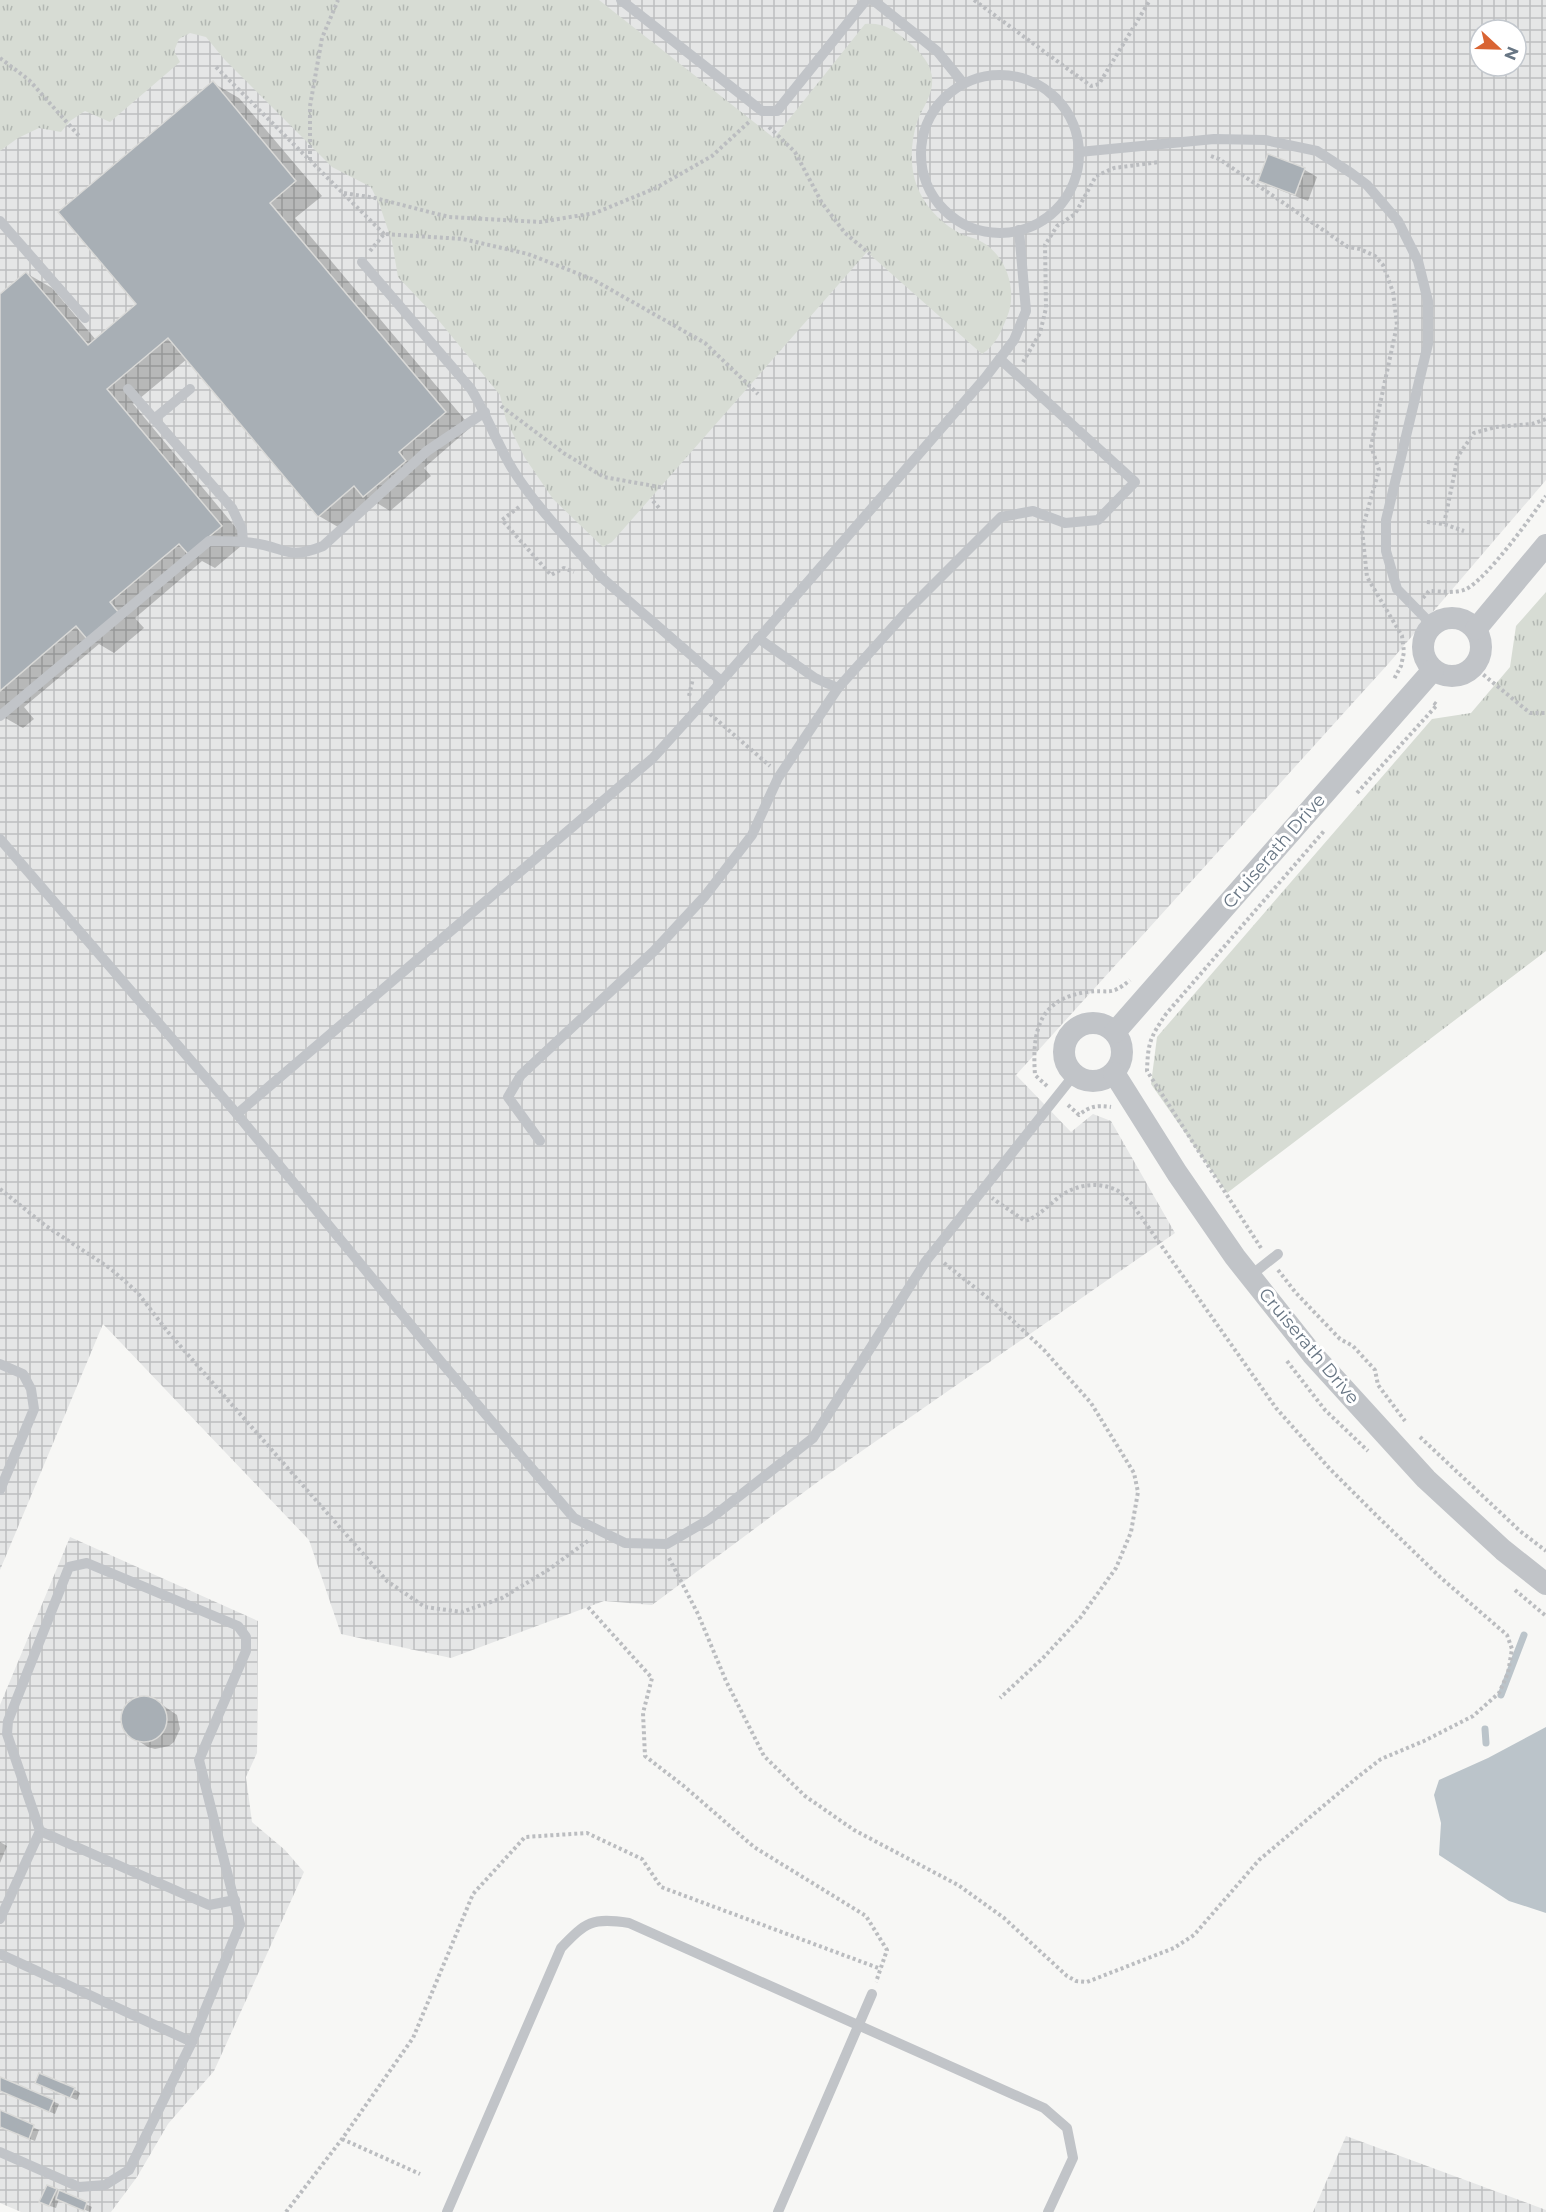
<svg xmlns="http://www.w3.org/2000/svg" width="1546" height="2212" font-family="Montserrat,sans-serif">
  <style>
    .industrial { fill: url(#industrial-grid); fill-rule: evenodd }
    .grass { fill: url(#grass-tufts) }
    .water { fill: #bbc4ca }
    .shadow { fill: #0003 }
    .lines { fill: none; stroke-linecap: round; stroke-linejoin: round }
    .stream { stroke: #bbc4ca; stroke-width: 7 }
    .building { fill: #a8afb5; stroke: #d9d9d7; stroke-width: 1.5 }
    .path { stroke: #bbbdc0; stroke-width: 4; stroke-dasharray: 3 3; stroke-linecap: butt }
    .lane { stroke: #c1c4c8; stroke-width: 10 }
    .street { stroke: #c1c4c8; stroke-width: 22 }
    .labels { text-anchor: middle; stroke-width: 6; stroke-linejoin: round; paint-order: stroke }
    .street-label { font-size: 18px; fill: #687684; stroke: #fff }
  </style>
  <defs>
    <pattern id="industrial-grid" width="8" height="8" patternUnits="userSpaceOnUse" patternTransform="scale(1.5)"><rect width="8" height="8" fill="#e5e6e6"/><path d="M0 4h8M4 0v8" fill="none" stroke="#bdbfc0"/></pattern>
    <pattern id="grass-tufts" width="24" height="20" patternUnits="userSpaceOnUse" patternTransform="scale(1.5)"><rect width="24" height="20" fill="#d7dcd4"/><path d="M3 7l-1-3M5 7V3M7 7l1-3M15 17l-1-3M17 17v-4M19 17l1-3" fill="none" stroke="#b2b7b2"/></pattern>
  </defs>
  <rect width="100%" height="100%" fill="#f7f7f5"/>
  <!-- industrial -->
  <g class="industrial">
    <path d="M0 0H1546V480L1389 663 1016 1075 1071 1132 1093 1114 1111 1121 1175 1233 823 1478 652 1605 604 1601 451 1658 341 1634 309 1540 103 1324 0 1570ZM1480 30H1516V66H1480Z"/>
    <polygon points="70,1537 258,1621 257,1753 246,1777 252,1822 285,1850 304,1872 214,2071 168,2124 137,2177 111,2212 21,2212 0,2203 0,1705"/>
    <polygon points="1346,2136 1546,2210 1546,2212 1313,2212"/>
  </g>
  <!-- grass -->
  <g class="grass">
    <path d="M0 0H599L774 138 865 24C882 22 893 29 906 40 927 57 940 74 927 101 924 108 919 115 917 122 910 145 909 171 920 193 928 210 944 225 961 234 968 237 976 238 982 242 1007 256 1018 292 1007 317 1001 332 996 345 982 354L867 252 612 542 603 547 553 499 525 458 506 420 500 395 435 316 398 277 392 242 380 206 371 187 332 167 224 59 206 37 190 33 179 39 174 51 180 62 110 122 85 111 70 121 61 132 39 128 18 138 0 151Z"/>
    <polygon points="1546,592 1546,951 1227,1193 1151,1084 1157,1037 1432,719 1471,713 1510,667 1516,626"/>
  </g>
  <!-- water -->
  <polygon class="water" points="1546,1727 1546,1913 1509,1901 1439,1855 1441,1823 1434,1795 1439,1780 1488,1758"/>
  <!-- shadow -->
  <g class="shadow">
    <polygon points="213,83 239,98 322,196 295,218 471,427 424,468 431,476 390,511 377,503 345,531 319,516 187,359 133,404 247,541 215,568 202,561 135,618 144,628 114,653 99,644 24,707 34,719 23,728 0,715 0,296 26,273 52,288 96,340 138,304"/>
    <polygon points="1269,156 1305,170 1317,177 1308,201 1272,187 1260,180"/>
    <polygon points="137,1698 152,1698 177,1715 180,1729 174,1742 169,1746 155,1749 148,1747 135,1739 125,1729 123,1714 131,1702"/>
    <polygon points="0,1842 7,1846 0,1863"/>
    <polygon points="0,2078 59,2104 55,2114 0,2091"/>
    <polygon points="43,2086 74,2089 80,2093 77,2100"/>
    <polygon points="0,2112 39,2130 35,2141 0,2127"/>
    <polygon points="56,2190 92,2207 90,2212 59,2199 56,2208 47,2205"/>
  </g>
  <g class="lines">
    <!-- stream -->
    <g class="stream">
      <polyline points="1501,1695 1524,1635"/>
      <polyline points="1485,1729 1486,1743"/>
    </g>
  </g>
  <!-- building -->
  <g class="building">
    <polygon points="213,81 296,181 270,203 446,412 399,452 406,461 363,497 354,486 318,517 168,338 107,389 222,526 188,554 179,544 110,602 119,613 87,639 76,626 0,691 0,294 26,272 88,345 136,304 58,212"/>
    <polygon points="1268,154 1305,168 1295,195 1258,181"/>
    <circle cx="144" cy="1719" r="23"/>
    <polygon points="39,2073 75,2088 70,2098 35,2083"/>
    <polygon points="0,2077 54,2100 49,2112 0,2091"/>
    <polygon points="0,2110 34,2125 29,2139 0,2127"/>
    <polygon points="47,2185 57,2189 49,2206 39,2202"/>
    <polygon points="59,2190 87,2202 84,2211 56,2199"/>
  </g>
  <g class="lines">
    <!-- path -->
    <g class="path">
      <polyline points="974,0 1091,86 1099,84 1150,0"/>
      <polyline points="0,58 29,80 80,137"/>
      <polyline points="216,67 384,234"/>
      <polyline points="769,127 795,152 822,203 845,233 870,254"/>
      <polyline points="1211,156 1219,159 1348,247 1360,249 1375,256 1383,265 1393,292 1397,325 1371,446 1379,470 1362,530 1367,577 1402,636 1404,652 1401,666 1394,679"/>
      <polyline points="310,160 310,106 322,38 338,0"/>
      <polyline points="344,193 375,198 449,217 540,222 595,213 656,188 712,156 750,121"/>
      <polyline points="370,251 384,234 463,239 528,254 592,279 705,343 758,394"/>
      <polyline points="1023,362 1040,333 1046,308 1045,245 1057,226 1075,214 1096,176 1114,168 1159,162"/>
      <polyline points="501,406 565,454 604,477 665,488"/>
      <polyline points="653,501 660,509"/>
      <polyline points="519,507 502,520 551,575 564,568 574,572"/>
      <polyline points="1427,522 1444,524 1464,531"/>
      <polyline points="1444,524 1458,456 1474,433 1496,427 1532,424 1546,419"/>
      <path d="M1423 598 1429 591C1440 591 1456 594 1466 589 1487 579 1531 517 1546 496"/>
      <polyline points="1474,667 1530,713 1546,713"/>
      <polyline points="689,696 693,678"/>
      <polyline points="710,714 770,766"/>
      <polyline points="1357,793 1437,705 1433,702"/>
      <path d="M1047 1086 1035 1075C1032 1032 1038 999 1087 992 1109 989 1110 997 1130 980"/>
      <path d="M1068 1105 1079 1115C1090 1106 1097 1105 1111 1107"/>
      <polyline points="0,1189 46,1226 111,1269 137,1292 168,1332 387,1581 425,1607 462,1612 502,1598 548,1570 589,1540"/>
      <path d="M1261 1248 1147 1071C1148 1042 1150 1038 1166 1014L1324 831"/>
      <polyline points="944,1263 993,1302 1044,1350 1091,1403 1134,1473 1138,1492 1131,1532 1116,1568 1080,1618 1043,1658 1000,1698"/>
      <polyline points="1278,1270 1296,1293 1340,1339 1353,1346 1375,1370 1378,1385 1405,1421"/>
      <polyline points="1287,1361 1325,1410 1368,1451"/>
      <polyline points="1420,1437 1520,1531 1546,1551"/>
      <path d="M669 1558 698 1614 726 1681 764 1756 805 1796 854 1830 958 1885 1004 1918 1067 1976 1076 1981 1087 1982 1174 1948 1194 1935 1259 1860 1359 1776 1381 1759 1424 1741 1473 1716 1499 1693 1508 1673 1512 1649 1507 1635 1440 1577 1377 1516 1330 1469 1276 1408 1132 1204C1127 1200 1121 1191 1114 1189 1091 1180 1069 1187 1052 1203 1042 1211 1037 1217 1025 1221L992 1198"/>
      <polyline points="1515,1590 1546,1616"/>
      <polyline points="588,1607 652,1678 643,1713 645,1756 685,1787 754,1847 866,1916 887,1950 876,1982"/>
      <polyline points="342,2139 420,2174"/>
      <polyline points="286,2212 342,2139 413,2038 473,1894 525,1837 587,1833 642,1859 661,1887 881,1969"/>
    </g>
    <!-- lane -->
    <g class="lane">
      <polyline points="621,0 762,111 777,111 866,0"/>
      <polyline points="873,0 938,52 963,83"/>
      <circle cx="1000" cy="154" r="79"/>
      <polyline points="1079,152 1214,139 1265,140 1317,151 1351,173 1367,185 1398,221 1418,261 1428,301 1428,344 1386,520 1386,551 1397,589 1432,625"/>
      <polyline points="0,221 85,318"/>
      <path d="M362 262 471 389C487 415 497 444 513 470 535 505 565 536 592 567L601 577 720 680"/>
      <polyline points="128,389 232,508 242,529 243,542"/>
      <polyline points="154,419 190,389"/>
      <polyline points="758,638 815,678 838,688"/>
      <path d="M0 716 209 541C224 541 239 541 253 543 286 547 286 561 323 546L427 451 485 412"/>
      <polyline points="0,839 237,1114 442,1363 574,1518 625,1543 667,1544 710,1519 813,1438 926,1261 1074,1075"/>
      <polyline points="237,1114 653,758 700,706 985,378 1014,340 1026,311 1019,230"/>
      <polyline points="540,1141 508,1097 521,1075 654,951 705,896 752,835 778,778 838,688 907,611 1001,517 1033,511 1065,523 1098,520 1135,482 1000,359"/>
      <polyline points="1250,1276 1278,1254"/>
      <polyline points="0,1364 23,1374 31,1389 34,1409 0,1490"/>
      <polyline points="40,1831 209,1905 235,1900"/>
      <polyline points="0,1919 40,1831 7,1734 8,1721 69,1567 87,1563 238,1626 246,1637 246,1651 199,1760 240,1924 192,2042 129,2170 105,2185 79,2187 0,2152"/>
      <polyline points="0,1954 192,2042"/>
      <path d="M447 2212 561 1948C586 1922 592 1917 629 1923L1044 2108 1067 2128 1073 2158 1048 2212"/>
      <polyline points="778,2212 872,1994"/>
    </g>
    <!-- street -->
    <g class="street">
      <circle cx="1452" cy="647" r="29"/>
      <polyline points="1476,629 1546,545"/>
      <circle cx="1093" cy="1052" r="29"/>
      <polyline points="1115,1032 1433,670"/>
      <polyline points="1114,1073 1177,1173 1235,1257 1312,1354 1426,1479 1503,1550 1546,1584"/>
    </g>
  </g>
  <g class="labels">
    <!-- street labels -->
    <g class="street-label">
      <text transform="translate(1274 851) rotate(-49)" y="6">Cruiserath Drive</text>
      <text transform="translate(1309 1346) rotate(50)" y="6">Cruiserath Drive</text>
    </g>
  </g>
  <!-- north arrow -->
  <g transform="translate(1498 48) rotate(112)"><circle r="28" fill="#ffffff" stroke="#c3c8ce" stroke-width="1.5"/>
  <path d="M0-4.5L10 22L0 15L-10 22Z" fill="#d96433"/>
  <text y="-9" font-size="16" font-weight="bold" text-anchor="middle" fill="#687684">N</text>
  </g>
</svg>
